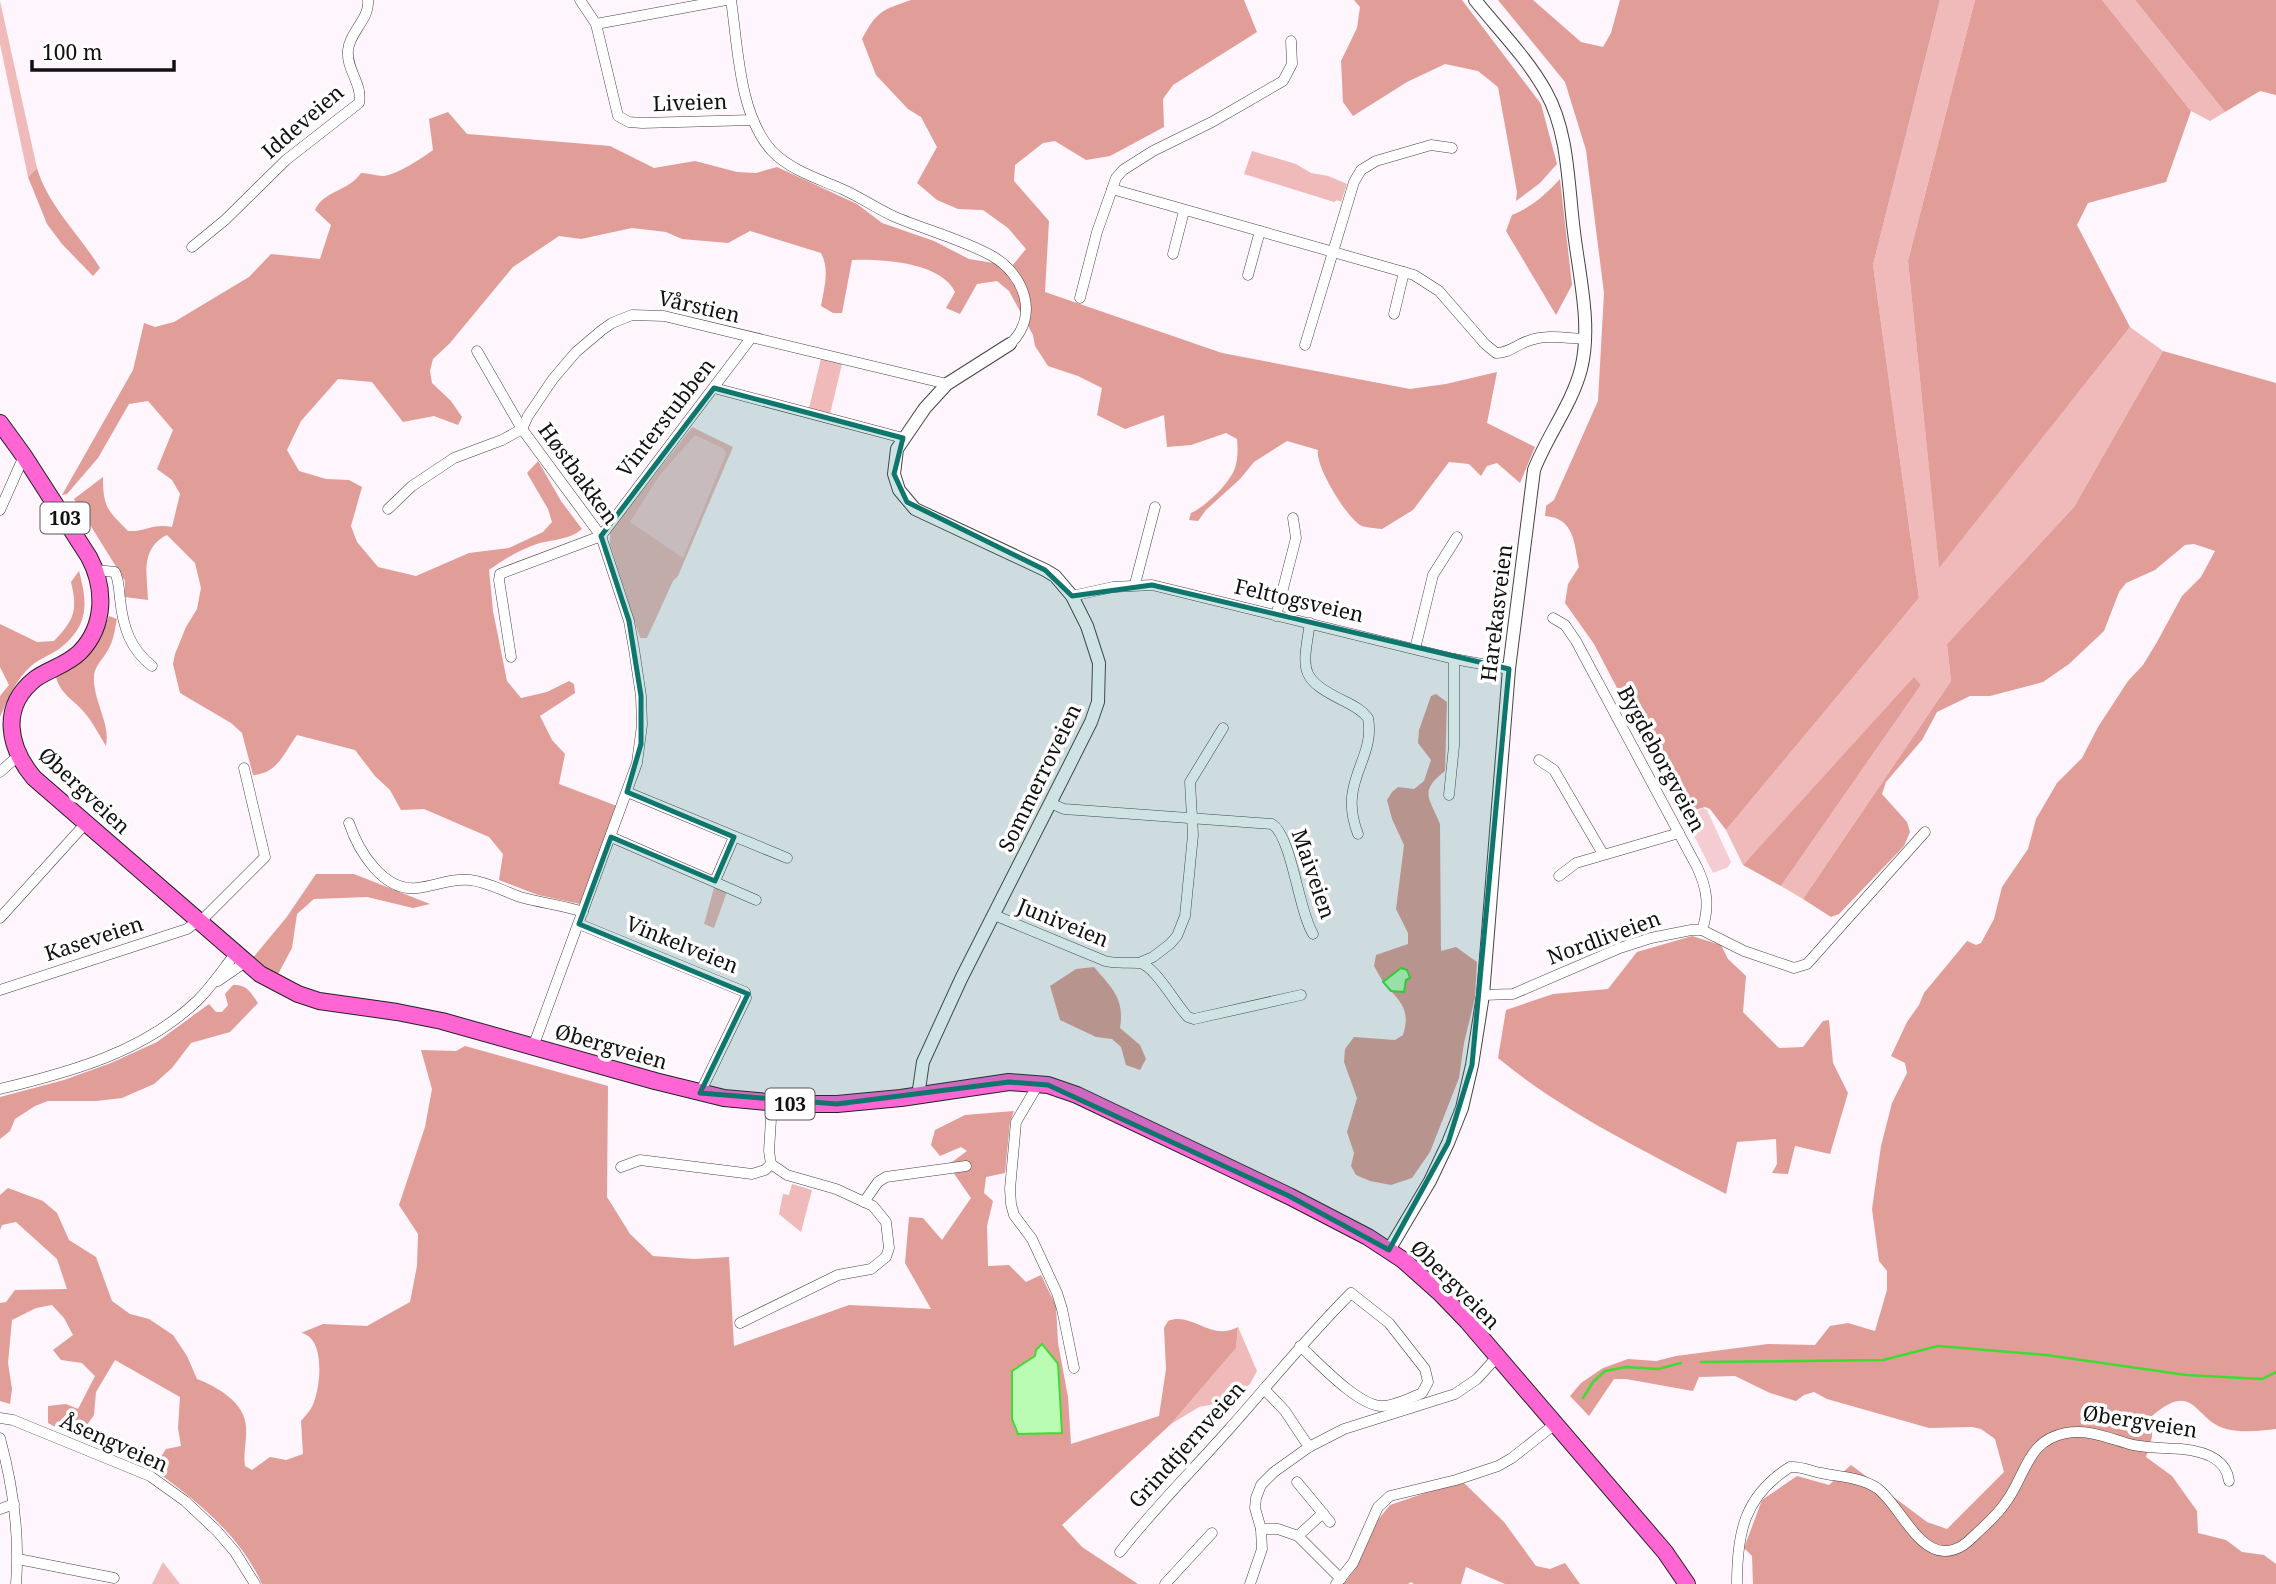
<svg xmlns="http://www.w3.org/2000/svg" width="2276" height="1584" font-family="'Noto Serif',serif">
  <style>
    .green { fill: #efbab9 }
    .forest { fill: #e19d97; fill-rule: evenodd }
    .pitch { fill: #f5ccd1 }
    .water { fill: #bbfcb4; stroke: #3fdb33; stroke-width: 2 }
    .lines { fill: none; stroke-linecap: round; stroke-linejoin: round }
    .stream { stroke: #3fdb33; stroke-width: 2.5 }
    .minor-casing { stroke: #444; stroke-width: 11 }
    .tertiary-casing { stroke: #444; stroke-width: 14 }
    .primary-casing { stroke: #222; stroke-width: 18 }
    .minor { stroke: #fff; stroke-width: 10 }
    .tertiary { stroke: #fff; stroke-width: 12 }
    .primary { stroke: #ff65d3; stroke-width: 16 }
    .marked { fill: #0f766e; fill-opacity: 0.2; stroke: #0f766e; stroke-width: 5; stroke-linejoin: round }
    .labels { text-anchor: middle; stroke-width: 7; stroke-linejoin: round; paint-order: stroke }
    .shield { fill: #fff; stroke: #585858; stroke-width: 2 }
    .shield-label { font-size: 19px; font-weight: bold; fill: #111 }
    .street-label { font-size: 21px; fill: #111; stroke: #fff }
  </style>
  <rect width="100%" height="100%" fill="#fff5fc"/>
  <!-- green -->
  <g class="green">
    <polygon points="1940,0 1975,0 1908,261 1939,567 2130,327 2163,351 2074,507 1947,644 1951,681 1803,899 1781,886 1921,685 1914,678 1743,865 1726,830 1919,598 1873,265"/>
    <polygon points="2102,0 2135,0 2225,112 2210,121 2191,111"/>
    <polygon points="0,1 37,168 28,177 0,44"/>
    <polygon points="1252,151 1296,164 1311,173 1328,176 1347,184 1341,202 1337,200 1334,202 1244,174"/>
    <polygon points="821,359 842,364 830,414 809,408"/>
    <polygon points="692,427 733,447 678,576 673,581 647,638 640,638 610,544 610,532"/>
    <polygon points="715,884 728,889 714,928 704,924"/>
    <polygon points="792,1184 812,1190 801,1232 779,1214 783,1194 789,1195"/>
    <polygon points="1238,1327 1257,1371 1250,1384 1229,1401 1199,1407 1171,1424 1236,1348"/>
    <polygon points="163,1562 180,1584 152,1584"/>
  </g>
  <!-- forest -->
  <g class="forest">
    <path d="M911 0H1244L1257 32 1173 85 1163 99 1164 127 1110 156 1086 160 1055 141 1043 143 1015 165 1014 181 1049 221 1045 292 1222 353 1410 389 1446 384 1497 372 1487 423 1535 447 1520 483 1497 463 1487 466 1481 476 1469 464 1449 462 1413 510 1382 529C1376 528 1365 528 1360 525 1346 516 1315 466 1318 450L1287 441 1254 462 1240 479 1206 510 1198 521 1189 520 1191 513C1205 507 1230 483 1235 468 1238 459 1238 449 1237 439L1226 433 1191 445 1167 447 1164 415 1125 429 1097 415 1102 388 1078 376 1048 366 1035 346 1033 335 1009 291 997 281 977 284 960 314 946 308 955 292C941 262 881 259 852 260L842 313H833L821 306C824 288 830 270 821 253L750 231 728 243 682 239 666 232 632 228 581 239 559 236 513 267 450 343 433 359 430 371 432 383 451 401 462 417 458 425 434 416 403 422 372 382 338 379 301 421 287 450 299 471 326 479 349 480 362 487 351 526 357 542 378 567 416 576 469 553 509 548 543 532 552 522 548 509 527 473 538 461 561 501 582 529C568 541 550 539 534 545 517 551 503 560 489 570L493 611 507 681 521 698 547 692 569 681 574 684 575 693 540 716 552 740 565 754 559 784 617 806 580 904 538 895 499 880 503 854 489 837 424 809 401 810 390 790 375 776 355 750 297 735C284 753 277 774 253 775L242 733 231 723 180 693 173 664 175 654 186 627 197 609 201 588 195 563 167 535C140 548 147 575 148 600L125 597V581L74 499 103 477C103 507 107 510 128 531 147 532 152 523 172 527L180 494 172 480 157 469 173 430 148 401 129 404 98 458 67 494 62 495 133 370 144 323 155 327 174 322 249 277 271 254 320 259 331 225 315 210C324 190 348 192 361 173 369 173 376 176 383 176 396 175 423 158 433 150L429 119 448 112 467 134 610 146 654 168 695 161 737 172 756 173 777 167 857 204 882 223 934 241 969 259 1012 266 1026 249 1008 228 983 210 958 209 937 200 917 183 937 147 921 117 908 109 876 75 862 39C877 11 882 10 911 0Z"/>
    <polygon points="1354,0 1462,0 1541,104 1557,164 1540,183 1516,201 1517,192 1498,87 1478,71 1445,64 1407,82 1353,116 1343,102 1341,61 1357,28 1360,7"/>
    <path d="M1498 0H1533L1581 42 1603 47 1611 33 1620 0H1940L1873 265 1919 598 1726 830 1710 809 1705 807 1683 814 1652 757 1648 726 1628 709 1594 644 1565 603 1568 584 1579 567C1574 544 1575 518 1545 516L1546 506 1554 500 1598 401 1604 293 1586 150 1565 82Z"/>
    <polygon points="1975,0 2102,0 2191,111 2166,182 2088,203 2077,225 2130,327 1939,568 1908,261"/>
    <polygon points="2135,0 2276,0 2276,95 2260,91 2225,112"/>
    <path d="M37 168C48 206 80 235 100 268L93 276 62 244 47 224 28 177Z"/>
    <path d="M1560 179 1572 285 1556 315 1506 231 1512 215C1532 207 1545 195 1560 179Z"/>
    <path d="M2163 351 2276 383V1429C2260 1431 2242 1433 2226 1429 2194 1420 2195 1379 2152 1416V1437L2146 1457 2172 1476 2197 1511 2198 1533 2226 1540 2242 1552 2264 1555 2276 1564V1584H1753L1752 1556 1744 1548 1762 1500 1797 1476 1829 1485 1851 1465 1927 1522 1947 1529 2004 1472 1995 1439 1981 1429 1972 1427 1929 1428 1827 1399 1814 1392 1804 1395 1796 1401 1770 1393 1735 1376 1699 1377 1693 1391 1626 1379H1614L1589 1416 1570 1396 1581 1383 1603 1368 1628 1359 1656 1361 1676 1356 1768 1344 1815 1345 1830 1326 1848 1323 1875 1331 1887 1290V1271L1879 1261 1872 1209 1881 1146 1892 1103 1907 1073 1905 1063 1891 1056 1907 1022 1919 1005 1924 993 1967 941 1976 945 1981 943 1994 919 2002 887 2028 849 2036 819 2057 783 2082 758 2098 727 2128 681 2143 665 2157 642 2182 596 2201 577 2215 551 2194 544 2185 545 2155 570 2126 583 2119 592 2104 631 2069 664 2043 682 1990 696H1970L1937 712 1922 740 1886 782 1882 794 1907 822 1910 832 1904 846 1839 914 1831 917 1803 899 1951 681 1947 644 2074 507Z"/>
    <path d="M79 571C88 604 89 626 59 649 50 655 39 659 31 666 16 679 8 699 0 717V696L9 685 0 667V624L37 642 54 641C74 620 78 611 71 582Z"/>
    <path d="M109 616 117 619C115 628 114 638 110 646 106 656 95 665 94 675 92 699 111 724 106 746 99 735 93 722 84 712 73 699 61 695 56 677 87 657 97 652 109 616Z"/>
    <polygon points="1914,677 1921,685 1781,886 1743,865"/>
    <path d="M1436 694 1447 702 1445 771C1418 792 1430 798 1440 824L1441 951 1456 947 1477 962 1475 998 1464 1043 1459 1078 1430 1152 1412 1178 1391 1185 1370 1181 1356 1175 1351 1166 1354 1153 1347 1132 1357 1098 1344 1062 1345 1049 1354 1037 1395 1040 1403 1035C1409 1015 1405 1006 1391 991L1401 968 1383 982 1374 966 1376 955 1408 944V933L1396 909 1404 845 1392 819 1387 800 1392 792 1398 787 1414 789 1424 781 1431 760 1418 743 1419 730 1431 696Z"/>
    <polygon points="316,874 354,874 430,904 413,908 367,897 314,899 297,914 292,948 277,976 252,959 286,918"/>
    <path d="M1692 936 1721 945 1728 959 1746 976 1743 1012 1779 1048 1803 1047 1823 1021 1829 1020 1833 1063 1848 1093 1830 1154 1795 1146 1788 1174 1772 1173 1777 1164 1776 1139 1737 1142 1726 1194C1648 1152 1567 1115 1498 1058L1506 1010 1553 994 1608 989 1637 952Z"/>
    <path d="M1094 967C1112 988 1125 999 1120 1028L1140 1045 1146 1059 1140 1070 1126 1065 1121 1047 1112 1039 1096 1037 1060 1020 1050 986 1076 969Z"/>
    <path d="M233 985C247 984 251 993 258 1003L230 1032 191 1043 172 1068 154 1084 122 1098 96 1101H48L35 1106 15 1119 10 1131 0 1139V1097L64 1080 111 1063 157 1042 209 1004 216 1012H222L228 1005 225 994Z"/>
    <path d="M465 1046 608 1086 607 1197 630 1234 653 1256 694 1259 729 1257 734 1346 849 1305 931 1309 905 1263 909 1217 923 1218 942 1240 971 1198 948 1165 967 1151 961 1147 940 1156 931 1145 935 1130 965 1115 1014 1111 1010 1122 1005 1173 986 1177 984 1193 993 1201 987 1226 988 1266 1009 1265 1026 1282 1041 1275 1056 1306 1058 1343 1068 1397 1071 1444 1159 1416 1166 1369 1164 1328 1168 1321C1192 1311 1210 1342 1238 1327L1236 1348 1171 1424 1062 1525 1082 1547 1138 1584H262C240 1535 196 1500 153 1469L166 1449 181 1446 178 1428 180 1397 115 1360 96 1392 94 1415 82 1432H65L48 1423V1406L66 1404 78 1409 95 1376 82 1363 61 1360 53 1350 73 1335 64 1318 52 1305 36 1308 12 1320 8 1363 12 1389 10 1404 0 1401V1303L6 1302 15 1290 67 1289 57 1259 16 1222 2 1225 0 1230V1195L8 1188 43 1201 57 1213 69 1240 96 1257 112 1301 130 1314 149 1319 173 1335 187 1356 197 1379C217 1387 245 1402 246 1427 247 1441 243 1453 245 1466L252 1470 270 1457 286 1460 303 1454 301 1421C306 1415 312 1409 314 1402 321 1384 325 1337 301 1333L323 1324 367 1326 410 1302 417 1266 418 1234 399 1205 425 1127 432 1089 421 1050 456 1051ZM1035 1356 1060 1379 1059 1404 1062 1433 1013 1386V1371Z"/>
    <polygon points="1464,1483 1504,1522 1536,1566 1550,1569 1565,1563 1580,1584 1505,1584 1466,1567 1461,1584 1414,1584 1411,1582 1408,1584 1344,1584 1358,1565 1377,1521 1390,1505 1431,1491"/>
  </g>
  <!-- pitch -->
  <g class="pitch">
    <polygon points="695,435 724,449 726,454 683,558 630,522 659,476"/>
    <polygon points="1703,808 1707,810 1731,862 1728,867 1713,873 1686,820 1690,815"/>
  </g>
  <!-- water -->
  <g class="water">
    <polygon points="1401,968 1407,970 1410,978 1406,980 1404,992 1391,991 1383,982"/>
    <polygon points="1042,1344 1058,1364 1062,1433 1018,1434 1012,1419 1012,1371 1035,1356 1036,1350"/>
  </g>
  <g class="lines">
    <!-- stream -->
    <g class="stream">
      <polyline points="1701,1362 1883,1360 1938,1346 2046,1355 2186,1375 2262,1379 2276,1372"/>
      <polyline points="1583,1398 1593,1382 1605,1371 1626,1367 1658,1369 1681,1363"/>
    </g>
    <defs>
      <g id="minor">
        <polyline points="580,0 596,24 618,116 629,122 642,123 752,120"/>
        <path d="M731 0C738 47 739 115 772 151 790 170 819 179 842 189 860 197 876 208 893 216 925 230 962 239 992 256 1024 274 1040 316 1010 344"/>
        <polyline points="596,24 726,0"/>
        <path d="M1112 189 1414 275 1439 291 1485 344 1496 353C1509 353 1516 345 1528 341 1545 334 1566 338 1584 339"/>
        <path d="M192 247 225 220 286 160 359 103C363 84 346 70 348 50 350 31 370 19 368 0"/>
        <polyline points="1173,254 1184,211"/>
        <polyline points="1248,275 1260,231"/>
        <polyline points="1080,298 1097,232 1116,178 1123,170 1153,151 1212,122 1283,81 1292,64 1291,41"/>
        <polyline points="1394,314 1404,272"/>
        <polyline points="1305,345 1354,182 1361,170 1376,161 1431,145 1452,148"/>
        <polyline points="477,351 522,429 601,536 629,621 634,649 641,696 642,725 637,763 533,1047"/>
        <polyline points="714,388 903,438"/>
        <polyline points="388,509 412,486 454,458 502,440 522,429 528,416 553,379 576,352 602,330 612,323 632,315 664,316 947,384"/>
        <polyline points="0,510 24,456"/>
        <path d="M96 570 115 572C119 581 119 590 120 599 123 627 130 649 152 666"/>
        <polyline points="1135,584 1155,507"/>
        <polyline points="1072,596 1113,587 1152,585 1454,659 1509,669"/>
        <polyline points="1276,616 1296,538 1293,518"/>
        <path d="M1553 618 1565 625 1576 641 1697 867C1707 888 1710 907 1702 930"/>
        <path d="M1310 623C1302 672 1299 679 1346 702 1354 706 1362 710 1368 718 1376 760 1337 781 1358 834"/>
        <polyline points="1415,649 1433,575 1457,537"/>
        <polyline points="511,657 499,580 500,574 601,536 751,338"/>
        <polyline points="1539,760 1554,770 1603,854"/>
        <polyline points="0,772 18,756"/>
        <polyline points="627,792 787,858"/>
        <polyline points="1449,795 1454,746 1454,659"/>
        <path d="M1050 803 1064 809 1272 824C1292 837 1298 909 1313 934"/>
        <path d="M349 823C358 850 383 892 417 888 436 886 451 878 470 880 488 882 503 891 520 897 541 903 563 905 583 912"/>
        <polyline points="611,837 756,900"/>
        <polyline points="1559,876 1576,863 1679,833"/>
        <polyline points="715,881 734,837"/>
        <path d="M994 915 1105 961C1117 964 1128 962 1139 963 1154 964 1176 1005 1188 1017L1194 1019 1301 995"/>
        <polyline points="0,918 86,823"/>
        <polyline points="199,923 265,857 244,768"/>
        <polyline points="579,924 745,992 746,998 700,1093"/>
        <polyline points="1141,962 1153,957 1170,944 1177,936 1185,916 1193,835 1190,782 1223,728"/>
        <polyline points="218,981 244,963"/>
        <polyline points="0,990 187,929 198,921"/>
        <polyline points="1483,995 1513,994 1620,948 1651,938 1691,930 1702,930 1744,951 1794,968 1807,964 1925,832"/>
        <polyline points="1039,1083 1016,1122 1010,1189 1011,1204 1014,1215 1032,1239 1057,1293 1062,1309 1074,1368"/>
        <path d="M0 1089C71 1072 144 1052 198 1000 212 986 223 969 235 954"/>
        <polyline points="621,1167 640,1160 752,1174 765,1170 771,1164"/>
        <polyline points="864,1202 878,1182 886,1177 966,1166"/>
        <polyline points="740,1323 838,1275 871,1269 886,1257 889,1248 886,1222 873,1206 836,1189 787,1175 771,1164 769,1151 772,1103"/>
        <polyline points="1264,1389 1285,1411 1309,1447"/>
        <polyline points="0,1418 13,1420 150,1476 185,1501 217,1531 235,1552 255,1584"/>
        <path d="M0 1438C13 1486 20 1534 16 1584"/>
        <polyline points="1297,1482 1330,1522"/>
        <polyline points="0,1509 14,1504"/>
        <polyline points="1261,1529 1278,1529 1298,1536 1341,1579"/>
        <polyline points="1298,1536 1323,1513"/>
        <path d="M1120 1552C1154 1508 1193 1470 1230 1428 1270 1383 1308 1336 1351 1293L1389 1323 1425 1369 1428 1382 1422 1393 1418 1395C1407 1399 1392 1407 1380 1406 1355 1403 1319 1363 1300 1346"/>
        <polyline points="18,1559 114,1578"/>
        <polyline points="1165,1584 1212,1533"/>
        <polyline points="1250,1584 1262,1549 1261,1529 1255,1508 1256,1498 1261,1485 1274,1472 1309,1447 1344,1429 1455,1394 1477,1379 1497,1357"/>
        <polyline points="1336,1584 1353,1563 1378,1507 1390,1496 1456,1480 1498,1466 1512,1458 1555,1424"/>
        <path d="M1737 1584C1737 1533 1744 1496 1790 1467 1802 1466 1810 1471 1821 1473 1840 1477 1860 1477 1877 1488 1898 1503 1917 1552 1945 1551 1959 1551 1968 1542 1977 1533 1987 1524 1998 1514 2006 1502 2026 1475 2027 1440 2066 1433 2091 1429 2110 1439 2133 1445 2149 1448 2165 1448 2181 1449 2202 1451 2226 1457 2229 1481"/>
      </g>
      <g id="tertiary">
        <polyline points="918,1096 923,1062 961,979 1069,766 1091,722 1098,702 1099,663 1087,626 1072,596 1055,576 1045,570 915,509 899,490 894,474 897,449 925,408 947,384 1010,344"/>
        <path d="M1389 1250 1430 1181 1448 1143 1462 1108 1472 1065 1483 995 1509 669 1534 470C1547 436 1572 404 1581 369 1592 326 1579 275 1574 232 1568 187 1569 133 1546 92 1528 59 1499 30 1475 0"/>
      </g>
      <path id="primary" d="M0 423 24 456 89 557C105 587 106 625 80 652 67 665 49 669 35 679 0 707 8 747 34 778L260 974 298 994 319 1001 397 1012 442 1021 655 1081 724 1098 790 1104H837L901 1098 1009 1082 1048 1085 1077 1095 1289 1196 1368 1237 1403 1260 1440 1293 1467 1321 1665 1552 1687 1584"/>
    </defs>
    <!-- minor casing -->
    <use href="#minor" class="minor-casing"/>
    <!-- tertiary casing -->
    <use href="#tertiary" class="tertiary-casing"/>
    <!-- primary casing -->
    <use href="#primary" class="primary-casing"/>
    <!-- minor -->
    <use href="#minor" class="minor"/>
    <!-- tertiary -->
    <use href="#tertiary" class="tertiary"/>
    <!-- primary -->
    <use href="#primary" class="primary"/>
  </g>
  <!-- marked area -->
  <path class="marked" d="M714 388 903 438 894 474 907 502 1045 570 1072 596 1152 585 1509 669 1472 1065 1448 1143 1389 1250 1289 1196 1048 1085 1009 1082 837 1104 700 1093 748 994 579 924 611 837 715 881 734 837 627 792 641 744V696L629 621 601 536Z"/>
  <g class="labels">
    <!-- shield labels -->
    <g class="shield">
      <rect x="40.5" y="502.5" width="49" height="31" rx="5"/>
      <rect x="765.5" y="1088.5" width="49" height="31" rx="5"/>
    </g>
    <g class="shield-label">
      <text x="65" y="525">103</text>
      <text x="790" y="1111">103</text>
    </g>
    <!-- street labels -->
    <g class="street-label">
      <text transform="translate(690 103) rotate(-2)" y="7">Liveien</text>
      <text transform="translate(303 122) rotate(-41)" y="7">Iddeveien</text>
      <text transform="translate(699 307) rotate(13)" y="7">Vårstien</text>
      <text transform="translate(666 418) rotate(-52)" y="7">Vinterstubben</text>
      <text transform="translate(578 474) rotate(54)" y="7">Høstbakken</text>
      <text transform="translate(1299 601) rotate(13)" y="7">Felttogsveien</text>
      <text transform="translate(1497 613) rotate(-83)" y="7">Harekasveien</text>
      <text transform="translate(1661 759) rotate(62)" y="7">Bygdeborgveien</text>
      <text transform="translate(1040 778) rotate(-64)" y="7">Sommerroveien</text>
      <text transform="translate(84 791) rotate(43)" y="7">Øbergveien</text>
      <text transform="translate(1313 874) rotate(71)" y="7">Maiveien</text>
      <text transform="translate(1063 923) rotate(22)" y="7">Juniveien</text>
      <text transform="translate(1604 938) rotate(-20)" y="7">Nordliveien</text>
      <text transform="translate(94 939) rotate(-18)" y="7">Kaseveien</text>
      <text transform="translate(682 945) rotate(22)" y="7">Vinkelveien</text>
      <text transform="translate(611 1047) rotate(16)" y="7">Øbergveien</text>
      <text transform="translate(1455 1285) rotate(45)" y="7">Øbergveien</text>
      <text transform="translate(2140 1422) rotate(9)" y="7">Øbergveien</text>
      <text transform="translate(114 1443) rotate(24)" y="7">Åsengveien</text>
      <text transform="translate(1187 1445) rotate(-48)" y="7">Grindtjernveien</text>
    </g>
  </g>
  <!-- scale -->
  <path d="M32 60v10h142v-10" fill="none" stroke="#111111" stroke-width="3.5"/>
  <text x="42" y="60" font-size="21" fill="#111111" stroke="#ffffff" stroke-width="5" paint-order="stroke">100 m</text>
</svg>
